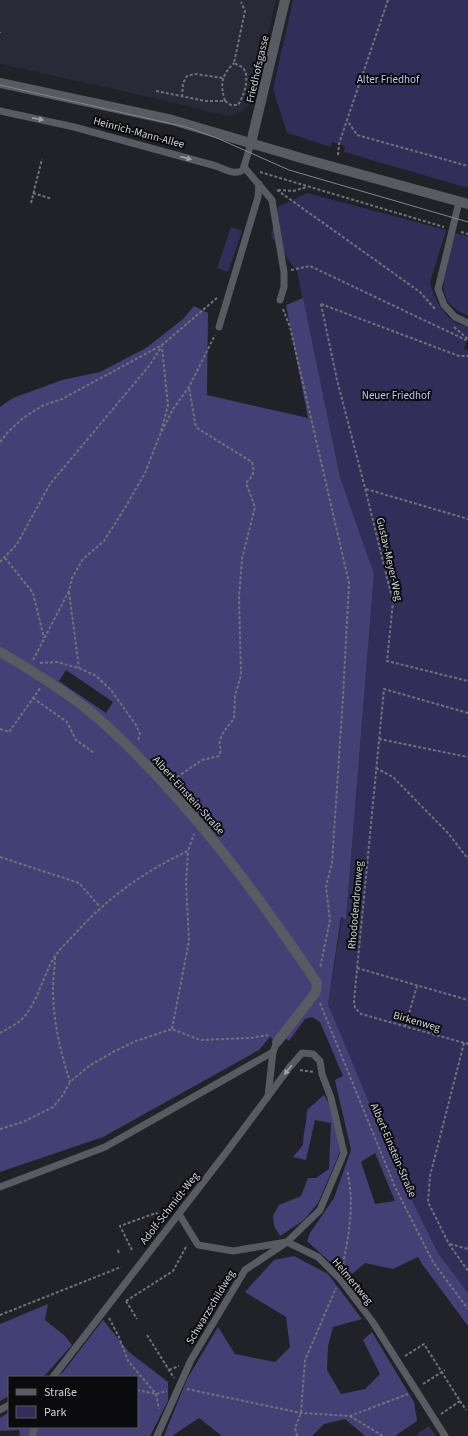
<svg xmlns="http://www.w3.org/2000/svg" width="468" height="1436" font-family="'Source Sans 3',sans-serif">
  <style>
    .built { fill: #292937 }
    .green { fill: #312f59 }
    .forest { fill: #434075; fill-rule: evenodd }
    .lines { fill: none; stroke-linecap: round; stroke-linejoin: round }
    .path { stroke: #717177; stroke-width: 2; stroke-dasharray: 3 2; stroke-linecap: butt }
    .service { stroke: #5a5a63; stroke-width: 7 }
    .minor { stroke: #5a5a63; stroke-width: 10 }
    .secondary { stroke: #5a5a63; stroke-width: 10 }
    .tram { stroke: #84848a; stroke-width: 1 }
    .oneway { fill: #a1a1a8 }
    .labels { text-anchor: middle; stroke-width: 4; stroke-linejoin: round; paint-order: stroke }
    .street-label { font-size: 11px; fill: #d1d1d6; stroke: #0b0b0e }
    .park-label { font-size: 11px; fill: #c1c1f4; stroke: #0b0b0e }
  </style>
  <rect width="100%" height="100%" fill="#212128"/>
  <!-- built -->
  <polygon class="built" points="0,0 276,0 254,94 251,102 241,113 227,116 154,98 0,64"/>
  <!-- green -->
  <g class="green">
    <polygon points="293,0 468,0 468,188 344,152 345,146 332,142 331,147 287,133 273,89"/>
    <path d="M307 193 446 230 430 282C432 294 443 314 453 321 457 324 463 325 468 327V334L464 349 468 351V1293L438 1253 399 1174 328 1004 342 917 346 918 374 574 340 477 297 271 271 236 278 207Z"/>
    <polygon points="231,227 242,231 228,272 217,268"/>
    <path d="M455 233 468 236V316C462 313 455 310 450 304 435 288 450 252 455 233Z"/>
    <polygon points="429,1426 436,1436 419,1436 417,1434"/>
  </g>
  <!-- forest -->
  <g class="forest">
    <path d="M303 298 340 477 374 574 346 919 341 917 328 1004 399 1174 438 1253 468 1293V1326L422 1264 418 1257 393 1269 365 1263 352 1274 329 1261 307 1241 310 1233 334 1198 351 1150 335 1080 343 1076 320 1022 312 1017 305 1019 289 1041 283 1036 278 1043 270 1037 259 1050 103 1137 0 1172V407L13 398 62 380 100 372 146 348 183 319 194 306 208 313 207 395 308 418 286 305ZM66 670 113 702 106 713 59 681ZM375 1153 395 1201 375 1204 361 1162Z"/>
    <path d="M324 1095 330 1105 340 1152 318 1203 304 1220 280 1236 274 1226 273 1216 279 1205 301 1196 308 1178H316L329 1169 331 1123 315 1120 306 1160 293 1157 303 1145C303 1132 307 1123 307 1110Z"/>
    <polygon points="294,1256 328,1274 362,1319 333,1327 328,1346 327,1370 341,1394 365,1389 380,1374 363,1340 372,1332 414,1402 417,1421 395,1436 365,1436 345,1419 324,1424 312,1436 222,1436 199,1418 172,1436 164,1436 187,1379 218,1327 235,1354 275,1362 290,1347 286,1317 245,1292 274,1260"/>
    <polygon points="48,1304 45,1320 65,1336 72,1345 46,1374 41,1377 9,1377 9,1396 0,1401 0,1324"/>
    <polygon points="103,1320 129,1352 168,1382 168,1401 150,1436 20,1436 19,1430 0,1431 0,1418 9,1412 9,1427 137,1427 137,1377 57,1377 63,1372"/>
  </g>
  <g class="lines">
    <!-- path -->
    <g class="path">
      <polyline points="388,0 347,120 357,135 468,166"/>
      <polyline points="0,33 0,32"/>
      <path d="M156 91 205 101H225L231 105H238C243 97 251 77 243 68 241 66 237 65 234 63L245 11 241 2"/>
      <polyline points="182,97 183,83 187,76 195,74 223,78"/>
      <path d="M225 101C220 84 221 76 234 63"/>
      <polyline points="338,155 339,144 347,120"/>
      <polyline points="260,172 444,227"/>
      <polyline points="277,190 420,292 435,309"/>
      <polyline points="278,190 293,191 307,187"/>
      <polyline points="33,193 52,199"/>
      <polyline points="31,203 42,159"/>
      <polyline points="461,232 468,234"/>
      <polyline points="291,270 310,266 468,341"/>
      <polyline points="321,304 337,380 365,488 393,602 387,661 468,681"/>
      <polyline points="321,304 459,356 468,356"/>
      <polyline points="283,309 290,327 349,583 343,697 332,863 326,886 330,920 320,968"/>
      <polyline points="454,327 468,339"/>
      <polyline points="161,431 168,406 162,347"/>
      <polyline points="0,442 7,433 23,418 42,406 62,399 162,345 218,297"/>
      <polyline points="366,489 468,519"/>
      <polyline points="5,558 33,593 44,638"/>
      <polyline points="0,562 17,544 50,484 149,366 162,346"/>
      <polyline points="69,592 79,668"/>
      <polyline points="33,660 69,591 72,578 83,559 104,541 126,506 145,473 159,437 173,409 189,387 215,335"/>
      <polyline points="40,663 57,662 79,668 96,676 111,690 136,725 140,734 138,741"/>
      <polyline points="33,698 67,722 76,740 94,753"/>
      <polyline points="468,713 384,689 354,1001 355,1008 361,1014 468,1044"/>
      <polyline points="0,729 9,732 41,687"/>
      <polyline points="379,739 468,757"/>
      <polyline points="376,768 393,777 448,833 468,859"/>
      <path d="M173 780 202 760 219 756C223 746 218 747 220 741 222 732 228 726 234 719L235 696 241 675 239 598 242 559 255 507 246 483C253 476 255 472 252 462L197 428 195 423 189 387"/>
      <polyline points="0,857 79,883 100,907"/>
      <path d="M55 957C55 967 53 978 53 988 53 1020 60 1051 70 1082"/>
      <polyline points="357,968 468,1000"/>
      <polyline points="320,1003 395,1187 433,1262 468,1309"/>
      <polyline points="405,1027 417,986"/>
      <polyline points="172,1029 189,941 186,883 188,851"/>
      <path d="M0 1033C7 1029 15 1025 21 1020 37 1005 43 975 55 956 60 949 67 942 73 936 106 899 143 872 188 851L194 834"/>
      <polyline points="464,1043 430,1176 428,1202 449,1244 468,1271"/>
      <polyline points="300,1070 313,1072"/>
      <polyline points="0,1129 23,1122 53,1107 63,1095 70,1082 89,1066 113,1052 136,1041 172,1029 200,1040 250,1038 268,1035"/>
      <polyline points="450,1244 468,1249"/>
      <polyline points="118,1250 119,1254"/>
      <polyline points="132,1250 120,1226 156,1213 164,1218"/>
      <path d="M342 1269C349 1235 355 1204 347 1170"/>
      <polyline points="126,1301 173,1271 187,1245"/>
      <polyline points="126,1301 137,1319"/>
      <polyline points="0,1315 121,1267"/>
      <polyline points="109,1318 119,1337 128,1361 156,1394 159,1409"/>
      <polyline points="147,1335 174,1378"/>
      <polyline points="405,1356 424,1344 460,1401 441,1414"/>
      <polyline points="169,1370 179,1366"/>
      <polyline points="423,1384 445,1370"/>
      <polyline points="187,1389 301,1413 350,1416 408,1394"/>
      <polyline points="137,1390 156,1394 167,1391"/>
      <polyline points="460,1401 466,1410"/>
      <polyline points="350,1416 383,1436"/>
      <polyline points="297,1436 295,1428 301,1413 305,1360 336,1288"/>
    </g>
    <!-- service -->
    <g class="service">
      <path d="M0 111 74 127 216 166C225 169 235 176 243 170L251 143"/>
      <polyline points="244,167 272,200 284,272 284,287 280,300"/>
      <polyline points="459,202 438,289 444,305 455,317 468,323"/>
      <polyline points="219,327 258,197 259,184"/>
      <polyline points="268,1096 273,1052 277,1042"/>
      <polyline points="0,1187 105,1147 273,1052"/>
      <polyline points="179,1214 198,1245 233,1251 287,1242 318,1257 340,1279 372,1321 445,1436"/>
      <polyline points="53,1377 228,1150 289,1068 302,1053 313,1054 320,1061 322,1074 331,1098 344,1153 320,1210 287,1242 245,1270 191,1360 157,1436"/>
      <polyline points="0,1410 9,1405"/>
      <polyline points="32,1436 35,1427"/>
    </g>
    <!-- minor -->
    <g class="minor">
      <polyline points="251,143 285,0"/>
      <path d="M0 652C31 670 61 688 88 710 114 731 136 754 158 777 218 841 268 910 317 983L316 992 277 1042"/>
    </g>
    <!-- secondary -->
    <polyline class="secondary" points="0,83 172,120 308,160 468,204"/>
    <!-- tram -->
    <polyline class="tram" points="0,85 186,127 217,138 289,170 468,222"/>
  </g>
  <!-- one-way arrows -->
  <defs><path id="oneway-solid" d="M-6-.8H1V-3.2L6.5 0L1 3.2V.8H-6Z"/></defs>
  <g class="oneway">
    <use href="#oneway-solid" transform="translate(38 119) rotate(12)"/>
    <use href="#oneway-solid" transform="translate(186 158) rotate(15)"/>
    <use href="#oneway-solid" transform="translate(288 1070) rotate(128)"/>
  </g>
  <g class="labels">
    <!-- street labels -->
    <g class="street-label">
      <text transform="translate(257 69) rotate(-77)" y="4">Friedhofsgasse</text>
      <text transform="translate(139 132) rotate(15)" y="4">Heinrich-Mann-Allee</text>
      <text transform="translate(390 559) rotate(77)" y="4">Gustav-Meyer-Weg</text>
      <text transform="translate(189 795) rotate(48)" y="4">Albert-Einstein-Straße</text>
      <text transform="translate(355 905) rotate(-85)" y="4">Rhododendronweg</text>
      <text transform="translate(417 1021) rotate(16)" y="4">Birkenweg</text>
      <text transform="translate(394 1150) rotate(67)" y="4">Albert-Einstein-Straße</text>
      <text transform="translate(169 1208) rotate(-52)" y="4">Adolf-Schmidt-Weg</text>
      <text transform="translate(353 1281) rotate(50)" y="4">Helmertweg</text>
      <text transform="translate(210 1307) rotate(-59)" y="4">Schwarzschildweg</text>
    </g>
    <!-- park labels -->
    <g class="park-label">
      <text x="388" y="83">Alter Friedhof</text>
      <text x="396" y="399">Neuer Friedhof</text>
    </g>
  </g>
  <!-- legend -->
  <rect x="8" y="1376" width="130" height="52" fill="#0b0b0e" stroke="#5a5a5e"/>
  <rect x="16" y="1389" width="20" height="6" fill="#5a5a63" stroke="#5a5a5e"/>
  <text x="44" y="1396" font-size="12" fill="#d1d1d6">Straße</text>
  <rect x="16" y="1406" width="20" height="12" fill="#312f59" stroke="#5a5a5e"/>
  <text x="44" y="1416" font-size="12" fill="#d1d1d6">Park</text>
</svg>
